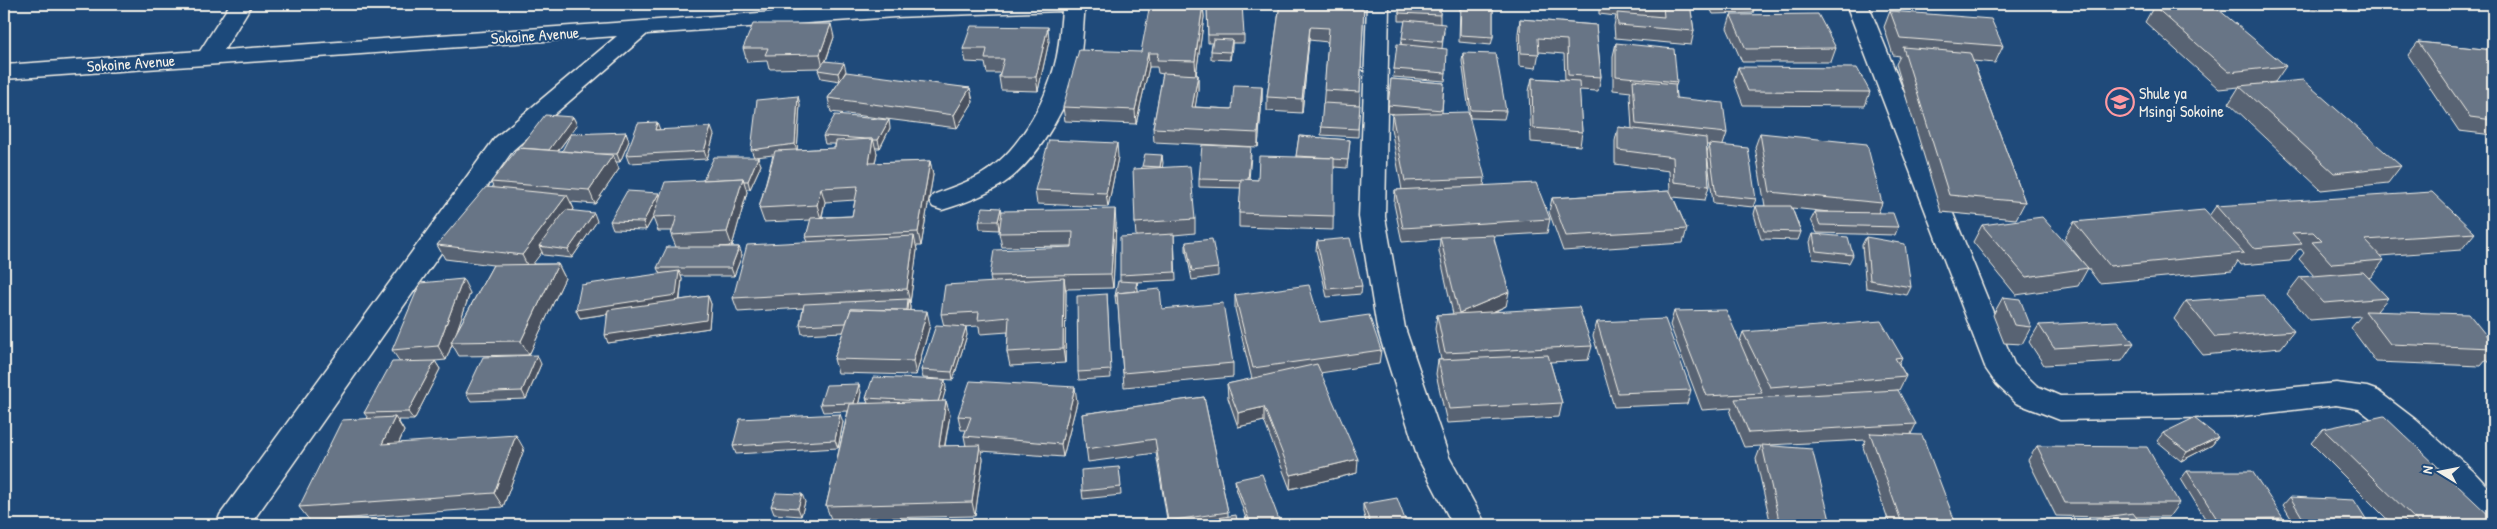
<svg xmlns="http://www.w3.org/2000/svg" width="2497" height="529" font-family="'Patrick Hand',sans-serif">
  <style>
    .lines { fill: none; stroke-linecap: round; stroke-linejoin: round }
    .minor-casing { stroke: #f4f1e8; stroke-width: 3 }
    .minor { fill: #1f4a7a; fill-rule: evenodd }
    .wall { fill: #596473; stroke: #f4f1e8; fill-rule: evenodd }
    .shaded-wall { fill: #48515e; stroke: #f4f1e8 }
    .building { fill: #677486; stroke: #f4f1e8 }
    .labels { text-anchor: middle; stroke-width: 4; stroke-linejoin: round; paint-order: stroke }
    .street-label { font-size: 16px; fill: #f4f1e8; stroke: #1f4a7a }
    .poi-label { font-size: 16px; fill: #f4f1e8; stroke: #1f4a7a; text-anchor: start }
  </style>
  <rect width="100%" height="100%" fill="#1f4a7a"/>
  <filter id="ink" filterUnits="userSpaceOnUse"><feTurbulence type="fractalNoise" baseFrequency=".02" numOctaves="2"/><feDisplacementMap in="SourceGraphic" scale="10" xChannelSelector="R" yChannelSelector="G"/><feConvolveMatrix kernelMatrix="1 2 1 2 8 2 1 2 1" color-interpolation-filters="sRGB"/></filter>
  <g filter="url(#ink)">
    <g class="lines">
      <defs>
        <g id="minor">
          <path d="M230 4H252L224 50 889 4H1085C1083 24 1083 45 1079 65 1070 102 1041 154 1011 178 992 193 965 203 942 210L933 207 929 201 933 195C949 188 967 183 982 174 1018 152 1045 104 1055 64 1060 47 1060 28 1062 11L895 17 647 34 513 150 250 525H216L220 515 495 138 617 36 4 79V65L200 51Z"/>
          <polygon points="1367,4 1389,4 1385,217 1405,328 1449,457 1486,525 1453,525 1418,458 1377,328 1359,217"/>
          <polygon points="1846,4 1868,4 2014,364 2037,386 2060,396 2234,393 2336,383 2367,387 2378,391 2416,420 2473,471 2493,493 2493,525 2481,525 2451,489 2394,436 2359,409 2336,405 2234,417 2060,420 2016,403 1997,385 1986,369"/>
        </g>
      </defs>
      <!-- minor casing -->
      <use href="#minor" class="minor-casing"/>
      <!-- minor -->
      <use href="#minor" class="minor"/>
    </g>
    <!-- wall -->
    <g class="wall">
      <polygon points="1203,4 1204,17 1196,75 1198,75 1198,89 1195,107 1232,109 1262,86 1262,99 1258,147 1154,142 1153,128 1163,74 1158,73 1157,67 1149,67 1136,124 1065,121 1063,107 1141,52"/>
      <polygon points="1280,4 1364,4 1358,137 1321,135 1328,42 1309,40 1302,113 1267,111 1267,97"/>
      <polygon points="1399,4 1440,4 1440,23 1444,32 1442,48 1446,73 1445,81 1393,77 1394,69 1401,45 1405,21 1399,21"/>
      <polygon points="1460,4 1493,4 1493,37 1491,45 1459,42"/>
      <polygon points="1599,4 1690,4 1694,31 1691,45 1615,38 1614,26 1616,16 1599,14"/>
      <polygon points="1708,4 1754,4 1755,5 1753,13 1713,14"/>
      <polygon points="2281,4 2321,4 2318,9 2285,8"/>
      <polygon points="1207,5 1244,35 1244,43 1232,43 1230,60 1211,59 1211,51 1212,43 1208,43"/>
      <polygon points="2154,6 2286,66 2275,82 2256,85 2401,166 2388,183 2321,190 2229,103 2239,87 2219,89 2145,22"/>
      <polygon points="1890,11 2003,46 1995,63 1973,61 2025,202 2016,219 1941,212 1896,64 1900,56 1893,55 1884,27"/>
      <polygon points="1731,15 1836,48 1831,62 1742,62 1727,28"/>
      <polygon points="1520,19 1596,25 1601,77 1598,91 1579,90 1582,132 1580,146 1531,142 1529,91 1532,78 1565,80 1564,54 1539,52 1536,68 1519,66 1518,33"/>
      <polygon points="834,37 826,61 846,71 842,77 970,88 973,102 957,128 831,112 828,98 840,81 821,78 818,70 820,68 769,69 767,61 747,62 743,48"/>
      <polygon points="1049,41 1038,91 1001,90 999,77 1000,73 987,73 985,63 966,62 963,49"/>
      <polygon points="2418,42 2493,50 2493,135 2459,131 2408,55"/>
      <polygon points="1616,43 1677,82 1675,88 1676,98 1727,133 1723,145 1756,199 1753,207 1713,203 1707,152 1709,145 1706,145 1709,186 1705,200 1673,197 1687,229 1683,243 1563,251 1549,212 1552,198 1670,191 1669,171 1615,164 1615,141 1618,127 1632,129 1630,94 1631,92 1613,90 1613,56"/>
      <polygon points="1463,53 1506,111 1504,119 1470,118 1462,61"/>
      <polygon points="1738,67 1870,92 1865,106 1743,105 1734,81"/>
      <polygon points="1391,79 1444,83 1442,112 1485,178 1484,186 1550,219 1547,233 1494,236 1506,306 1494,312 1592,346 1588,360 1550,362 1562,403 1559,417 1447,423 1436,374 1438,360 1441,360 1435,329 1437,315 1453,314 1439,251 1440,239 1402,242 1394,204 1395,190 1402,190 1391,128 1392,114 1394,114 1388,113"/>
      <path d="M800 104 797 150 835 148V144H825L823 136 890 128 880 148H875L877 153 875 163 930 161 933 175 921 246H916L917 250 910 303H909L910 307V310L930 325 916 375 838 373 834 359 843 332 802 334 800 325 803 308 738 312 733 298 808 242 806 237 811 220 764 222 759 208 773 155 756 157 761 165 750 189H746L747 192 732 246 719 247H739L742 255 734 276H681L682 279 680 300 708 296 711 304 709 328 608 343 607 314 580 318 576 310 660 274 657 268 676 247 671 235 672 231H658L653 218 646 230 613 229 610 221 659 193 660 195 703 180 754 157 751 150ZM855 200 852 216 822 217 825 202Z"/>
      <polygon points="573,117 577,125 558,151 562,151 626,132 629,141 620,162 616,162 619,169 595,204 571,202 574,209 572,211 597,221 572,258 543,255 542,252 532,264 558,264 565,278 529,355 459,356 452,344 446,360 435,361 440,369 414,420 398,420 404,431 399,443 524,449 503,507 310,521 299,507 368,418 364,413 400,362 392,350 470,293 456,333 493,265 445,259 437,245 493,187 491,182 520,148"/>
      <polygon points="1760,133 1882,203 1878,213 1898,227 1895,235 1817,233 1811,220 1815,212 1829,212 1792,208 1801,232 1798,240 1761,239 1754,214 1756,206 1765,206 1755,147"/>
      <polygon points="714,135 707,159 629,163 626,155"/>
      <polygon points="1299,136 1350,140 1347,168 1334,167 1333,230 1239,227 1239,213 1241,188 1199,187 1199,179 1251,155 1249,180 1258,180 1296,157"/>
      <polygon points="1162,155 1162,167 1195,219 1195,233 1174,235 1176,280 1137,282 1138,291 1233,363 1233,377 1124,387 1118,304 1116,304 1115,296 1120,281 1120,275 1136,236 1135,223 1142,166"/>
      <polygon points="1118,157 1108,207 1037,204 1035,190"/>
      <polygon points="2216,206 2475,233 2461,250 2380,256 2384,260 2371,277 2368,278 2388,298 2377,311 2493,343 2493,342 2493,366 2487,359 2481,366 2376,362 2351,328 2361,316 2310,320 2287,294 2300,277 2314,276 2299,259 2304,253 2301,249 2298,250 2290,261 2241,265 2238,261 2232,271 2099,283 2088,268 2078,286 2016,295 1973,242 1982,225 2085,265 2064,239 2074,222 2209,216"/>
      <polygon points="1002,213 1116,223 1113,288 1066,289 1065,363 1010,366 1007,352 1008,332 980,334 979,326 962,327 967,335 953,380 923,378 921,370 944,326 941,314 991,282 990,276 1072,247 1072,246 1002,247 999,233 1001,222 999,230 980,229 979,221"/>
      <polygon points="1813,234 1853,255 1849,263 1813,259 1810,242"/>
      <polygon points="1866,237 1911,287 1907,295 1866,288 1862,245"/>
      <polygon points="1317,241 1362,286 1361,294 1327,297 1316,250"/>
      <polygon points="1186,242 1218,268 1218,276 1192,280 1186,250"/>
      <polygon points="1107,294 1111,378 1079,380 1078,372"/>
      <polygon points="1235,295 1320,322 1381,350 1379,364 1320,373 1357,473 1290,489 1264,421 1238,427 1228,398 1227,384 1252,379 1235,309"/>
      <polygon points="2003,297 2031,327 2022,344 2004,343 1993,315"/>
      <polygon points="2186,301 2294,331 2281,348 2203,355 2174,319"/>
      <path d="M1674 311 1740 341 1743 332 1902 357 1899 364 1906 376 1899 390 1889 391 1916 424 1911 434 1956 524V525H1771L1756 459 1761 446 1744 447 1730 413 1732 408 1702 410 1670 325ZM1866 440 1863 447 1890 525 1830 520 1769 445Z"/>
      <polygon points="1597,322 1691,390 1687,404 1614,407 1593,336"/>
      <polygon points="2039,325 2134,343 2122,361 2044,365 2029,342"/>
      <polygon points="541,364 526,399 471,401 466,393"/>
      <polygon points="946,388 942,401 946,401 950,415 945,446 966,446 964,436 966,430 961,430 958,416 1077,402 1063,457 981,451 983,459 975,516 831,519 826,506 848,411 823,412 820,404 861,392 859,403 868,403 866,398"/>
      <polygon points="1204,397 1228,512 1228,516 1238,525 1168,525 1156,453 1088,462 1082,414"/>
      <polygon points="843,422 838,448 736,454 733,446"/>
      <polygon points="2323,429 2493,525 2393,525 2311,443"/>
      <polygon points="2163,433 2218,437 2212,445 2181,461 2157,441"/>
      <polygon points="2037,446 2179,503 2169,517 2136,517 2142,525 2074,525 2077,521 2106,517 2056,516 2028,460"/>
      <polygon points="1119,467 1121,495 1083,499 1082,491"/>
      <polygon points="2187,471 2283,518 2277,525 2209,525 2181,479"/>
      <polygon points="1235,480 1281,525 1248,525 1236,488"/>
      <polygon points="2290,497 2370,525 2295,525 2283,505"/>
      <polygon points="805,502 801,516 774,514 771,506"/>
      <polygon points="1363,504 1407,525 1367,525 1363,512"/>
    </g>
    <!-- shaded-wall -->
    <g class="shaded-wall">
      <polygon points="1203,4 1204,17 1196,75 1195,61"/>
      <polygon points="831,24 834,37 823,68 820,54"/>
      <polygon points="1048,27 1049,41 1038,91 1036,77"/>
      <polygon points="1310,27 1309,40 1302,113 1302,99"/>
      <polygon points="1232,40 1232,48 1230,60 1230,52"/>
      <polygon points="1148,53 1149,67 1136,124 1135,110"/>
      <polygon points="844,63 846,71 840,81 838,73"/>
      <polygon points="1198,75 1198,89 1193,121 1192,107"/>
      <polygon points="1262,86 1262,99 1258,147 1258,133"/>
      <polygon points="970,88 973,102 957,128 954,115"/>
      <polygon points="798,96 800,104 797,152 795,144"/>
      <polygon points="573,117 577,125 551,160 547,152"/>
      <polygon points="889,120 890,128 880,148 878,140"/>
      <polygon points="657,122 660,130 655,130"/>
      <polygon points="711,127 714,135 707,159 704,151"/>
      <polygon points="626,132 629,141 620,162 617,154"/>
      <polygon points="873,139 877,153 872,177 869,163"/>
      <polygon points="1117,143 1118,157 1108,207 1106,193"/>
      <polygon points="613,155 619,169 595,204 589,190"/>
      <polygon points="1162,155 1163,163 1161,175 1160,167"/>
      <polygon points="758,157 761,165 750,189 748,181"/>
      <polygon points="930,161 933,175 921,246 918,232"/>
      <polygon points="743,178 747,192 732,246 727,232"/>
      <polygon points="821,188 825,202 821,219 817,205"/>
      <polygon points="659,193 662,201 646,230 643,222"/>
      <polygon points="567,195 574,209 545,247 539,246 542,252 529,269 522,255"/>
      <polygon points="1001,208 1003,216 999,230 998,221"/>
      <polygon points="1115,209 1116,223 1113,288 1111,274"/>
      <polygon points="594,213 597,221 572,258 568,250"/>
      <polygon points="914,236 917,250 910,303 907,289"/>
      <polygon points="739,247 742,255 734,276 731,268"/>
      <polygon points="558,264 565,278 529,355 521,341"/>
      <polygon points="679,271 682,279 679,303 580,318 576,310"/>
      <polygon points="1064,278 1066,292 1065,363 1063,349"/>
      <polygon points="463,279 470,293 453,342 451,342 452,344 446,360 438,346"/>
      <polygon points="1137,282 1138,290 1134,305 1134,297"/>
      <polygon points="1509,292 1506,306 1457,327 1459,313"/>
      <polygon points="708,296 711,304 709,328 608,343 605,335"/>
      <polygon points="908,299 910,307 908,324 906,316"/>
      <polygon points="927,311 930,325 916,375 913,361"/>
      <polygon points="966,327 967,335 953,380 952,372"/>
      <polygon points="537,355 541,364 526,399 522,391"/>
      <polygon points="435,361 440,369 414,420 408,412"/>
      <polygon points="945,380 946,388 940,410 938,402"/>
      <polygon points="859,384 861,392 857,411 854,403"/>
      <polygon points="1075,387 1077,402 1063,457 1061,444"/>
      <polygon points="946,401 950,415 942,460 939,446"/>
      <polygon points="1264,407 1264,421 1238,427 1238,413"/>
      <polygon points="840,414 843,422 838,448 835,440"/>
      <polygon points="395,417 404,431 392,458 382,444"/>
      <polygon points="516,435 524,449 503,507 494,493"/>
      <polygon points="2218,437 2212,445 2181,461 2187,452"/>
      <polygon points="980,445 983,459 975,516 972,502"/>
      <polygon points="1358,459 1357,473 1290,489 1291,475"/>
      <polygon points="802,494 805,502 801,516 798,508"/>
    </g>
    <!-- building -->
    <g class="building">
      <polygon points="1150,4 1203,4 1195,61 1157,60 1158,53 1148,53 1135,110 1063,107 1079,50 1141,52"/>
      <polygon points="1242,4 1244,35 1208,35 1207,5"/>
      <polygon points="1280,4 1364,4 1360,92 1324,90 1329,28 1310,27 1302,99 1267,97"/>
      <polygon points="1400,4 1440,4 1440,15 1399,13"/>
      <polygon points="1461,4 1493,4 1493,37 1460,35"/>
      <polygon points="1636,4 1690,4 1694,31 1618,25 1617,13 1664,17 1663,6"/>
      <polygon points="1714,4 1754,4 1755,5 1715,6"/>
      <polygon points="2171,4 2212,4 2286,66 2229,72 2154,6"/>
      <polygon points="1890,11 1991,19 2003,46 1900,38"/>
      <polygon points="1818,14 1836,48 1746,49 1731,15"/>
      <polygon points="1520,19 1596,25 1601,77 1568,75 1567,40 1538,38 1539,54 1521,53"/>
      <polygon points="1405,20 1445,24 1442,42 1402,38"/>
      <polygon points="753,24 831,24 820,54 765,55 768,48 743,48"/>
      <polygon points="971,26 1048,27 1036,77 999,77 1004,59 985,59 987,49 963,49"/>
      <polygon points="1213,39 1232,40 1230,52 1211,51"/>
      <polygon points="2418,42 2493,50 2493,120 2470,117"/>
      <polygon points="1616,43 1674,49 1677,82 1616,76"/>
      <polygon points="1397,44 1447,49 1446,73 1394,69"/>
      <polygon points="1903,47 1970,53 2025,202 1949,195"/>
      <polygon points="1463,53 1496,54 1506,111 1471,110"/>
      <polygon points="825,61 844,63 838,73 818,70"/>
      <polygon points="1738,67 1857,68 1870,92 1748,91"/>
      <polygon points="846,72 970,88 954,115 828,98"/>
      <polygon points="1163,73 1198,75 1192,107 1232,109 1234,85 1262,86 1258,133 1153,128"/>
      <polygon points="1532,78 1579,81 1582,132 1533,128"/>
      <polygon points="1391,79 1444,83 1442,110 1388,105"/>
      <polygon points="1633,80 1675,84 1676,98 1723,103 1727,133 1636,124"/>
      <polygon points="2303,80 2401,166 2334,173 2239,86"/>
      <polygon points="798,96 795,144 751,150 757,100"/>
      <polygon points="1323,103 1360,105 1358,129 1321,127"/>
      <polygon points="1468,112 1485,178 1405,181 1392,114"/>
      <polygon points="545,115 573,117 549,150 520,148"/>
      <polygon points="835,115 889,120 878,140 873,140 873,139 866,139 823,136"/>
      <polygon points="657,122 655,130 711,127 704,151 626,155 638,123"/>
      <polygon points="1618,127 1706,138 1709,186 1674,182 1673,157 1618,150"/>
      <polygon points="626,132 617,154 598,154 562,151 571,134"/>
      <polygon points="1760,133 1867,144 1882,203 1770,192"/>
      <polygon points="1299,136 1350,140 1348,160 1334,159 1334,158 1296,156"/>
      <polygon points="873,139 869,163 930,161 918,232 806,237 811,218 852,216 858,186 821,188 817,205 759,208 775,151 835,148 836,141"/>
      <polygon points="1049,140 1117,143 1106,193 1035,190"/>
      <polygon points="1709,144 1748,148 1756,199 1716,195"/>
      <polygon points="1202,145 1251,147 1248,180 1199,179"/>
      <polygon points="518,148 613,155 589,190 491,182"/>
      <polygon points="1145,154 1162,155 1160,167 1142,166"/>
      <polygon points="1259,156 1334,158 1334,216 1239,213 1241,179 1258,180"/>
      <polygon points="714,157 758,157 748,181 744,181 743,178 703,180"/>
      <polygon points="1190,166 1195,219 1135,223 1133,169"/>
      <polygon points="743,178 727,232 671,235 677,216 653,217 665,182"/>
      <polygon points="1536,183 1550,219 1403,228 1395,190"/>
      <polygon points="486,187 567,195 522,255 437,245"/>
      <polygon points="627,191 659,193 643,222 610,221"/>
      <polygon points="1670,191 1687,229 1566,236 1552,198"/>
      <polygon points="2432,192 2475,233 2365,240 2384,260 2332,264 2312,242 2322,241 2313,232 2292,233 2302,244 2253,248 2216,206"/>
      <polygon points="1756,206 1791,206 1801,232 1764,231"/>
      <polygon points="983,207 1001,208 998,221 979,221"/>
      <polygon points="1115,209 1111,274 990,276 994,250 1072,247 1073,232 999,233 1002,211"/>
      <polygon points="566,210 594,213 568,250 539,246"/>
      <polygon points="2204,210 2244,253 2110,266 2074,222"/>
      <polygon points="1815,212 1893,213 1898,227 1820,225"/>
      <polygon points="2042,217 2088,268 2026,277 1982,225"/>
      <polygon points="1174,234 1175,272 1120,275 1120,237"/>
      <polygon points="1813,234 1848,237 1853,255 1816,251"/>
      <polygon points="1493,235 1509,292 1459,313 1440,237"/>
      <polygon points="914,236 907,289 733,298 747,245"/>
      <polygon points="1866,237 1905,244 1911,287 1870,280"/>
      <polygon points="1350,238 1362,286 1327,289 1317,241"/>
      <polygon points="1212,239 1218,268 1192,271 1186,242"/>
      <polygon points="667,247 739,247 731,268 657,268"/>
      <polygon points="558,264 521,341 451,342 493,265"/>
      <polygon points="679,271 676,295 576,310 581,285"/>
      <polygon points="2363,272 2388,298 2324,303 2300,277"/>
      <polygon points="1064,278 1063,349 1007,352 1009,317 978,320 979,312 941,314 945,285"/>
      <polygon points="463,279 438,346 392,350 420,283"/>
      <polygon points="1118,281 1137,282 1135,291 1117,293 1117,296 1115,296"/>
      <polygon points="1309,285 1320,322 1369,315 1381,350 1253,368 1235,295"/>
      <polygon points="1160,289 1162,309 1223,303 1233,363 1123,373 1117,293"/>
      <polygon points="1107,294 1111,370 1078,372 1077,296"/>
      <polygon points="2263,295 2294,331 2215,337 2186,301"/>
      <polygon points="708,296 706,320 605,335 608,310"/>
      <polygon points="2003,297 2020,299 2031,327 2014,325"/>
      <polygon points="908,299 907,310 851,309 846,323 800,325 804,304"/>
      <polygon points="1579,307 1592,346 1445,353 1437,315"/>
      <polygon points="851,309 927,311 913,361 834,359"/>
      <polygon points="1726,310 1762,393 1707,396 1674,311"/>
      <polygon points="2365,311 2469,314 2493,344 2493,348 2390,344"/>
      <polygon points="1665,319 1691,390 1618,393 1597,322"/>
      <polygon points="1881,321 1902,357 1895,358 1906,376 1770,387 1743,332"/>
      <polygon points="2117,321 2134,343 2054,348 2039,325"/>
      <polygon points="936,325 966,327 952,372 921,370"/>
      <polygon points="537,355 522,391 466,393 483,357"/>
      <polygon points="1548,355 1562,403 1449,409 1438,360"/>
      <polygon points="435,361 408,412 364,413 392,362"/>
      <polygon points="1317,364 1358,459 1291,475 1264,407 1238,413 1227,384"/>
      <polygon points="873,377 945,380 938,402 866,398"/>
      <polygon points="970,381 1075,387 1061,444 964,436 971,417 958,416"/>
      <polygon points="859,384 854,403 820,404 826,385"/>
      <polygon points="1898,390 1916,424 1749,433 1735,399"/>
      <polygon points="1204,397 1228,512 1168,521 1155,439 1086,449 1082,414"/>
      <polygon points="946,401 939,446 980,445 972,502 826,506 850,404"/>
      <polygon points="840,414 835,440 733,446 740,419"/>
      <polygon points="2384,416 2493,519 2493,525 2421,525 2323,429"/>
      <polygon points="395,417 382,444 516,435 494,493 299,507 342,420"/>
      <polygon points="2194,418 2218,437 2187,452 2163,433"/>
      <polygon points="1870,433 1922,435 1956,524 1901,521"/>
      <polygon points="1762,445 1812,449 1830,520 1894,525 1780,525"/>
      <polygon points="2037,446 2147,447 2179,503 2065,503"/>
      <polygon points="1119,467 1121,487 1082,491 1081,470"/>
      <polygon points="2187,471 2252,471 2283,518 2217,519"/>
      <polygon points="1262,474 1281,525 1251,525 1235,480"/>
      <polygon points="776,493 802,494 798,508 771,506"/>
      <polygon points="2290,497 2354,500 2370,525 2307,525"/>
      <polygon points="1397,498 1407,525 1371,525 1363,504"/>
      <polygon points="2133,513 2142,525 2080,525 2077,521"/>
      <polygon points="1236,515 1238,525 1175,525"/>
      <polygon points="1006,521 1007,525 980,525"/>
      <polygon points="2405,521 2409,525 2406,525 2404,522"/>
      <polygon points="685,522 723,524 722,525 684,525"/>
    </g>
  </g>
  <!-- icons -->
  <defs>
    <symbol id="school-ring" viewBox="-11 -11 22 22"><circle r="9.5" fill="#1f4a7a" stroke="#ff9aa2" stroke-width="1.5"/><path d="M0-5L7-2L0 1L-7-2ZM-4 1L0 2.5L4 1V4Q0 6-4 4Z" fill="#ff9aa2"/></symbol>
  </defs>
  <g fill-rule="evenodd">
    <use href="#school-ring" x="2104" y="86" width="32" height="32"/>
  </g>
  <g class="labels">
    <!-- street labels -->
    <g class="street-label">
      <text transform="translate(535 35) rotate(-4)" y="6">Sokoine Avenue</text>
      <text transform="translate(131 63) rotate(-4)" y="6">Sokoine Avenue</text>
    </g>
    <!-- poi labels -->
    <g class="poi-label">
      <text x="2139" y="99">Shule ya<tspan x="2139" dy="18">Msingi Sokoine</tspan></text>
    </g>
  </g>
  <!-- margin -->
  <rect width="2497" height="529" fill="none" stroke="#1f4a7a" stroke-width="20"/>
  <rect x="10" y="10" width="2477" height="509" fill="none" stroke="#f4f1e8" stroke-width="2" filter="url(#ink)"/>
  <!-- north arrow -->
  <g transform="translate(2440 472) rotate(280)" stroke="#1f4a7a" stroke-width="4" paint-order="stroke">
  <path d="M0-4L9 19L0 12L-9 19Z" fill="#f4f1e8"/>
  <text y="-8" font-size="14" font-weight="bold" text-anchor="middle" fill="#f4f1e8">N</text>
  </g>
</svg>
